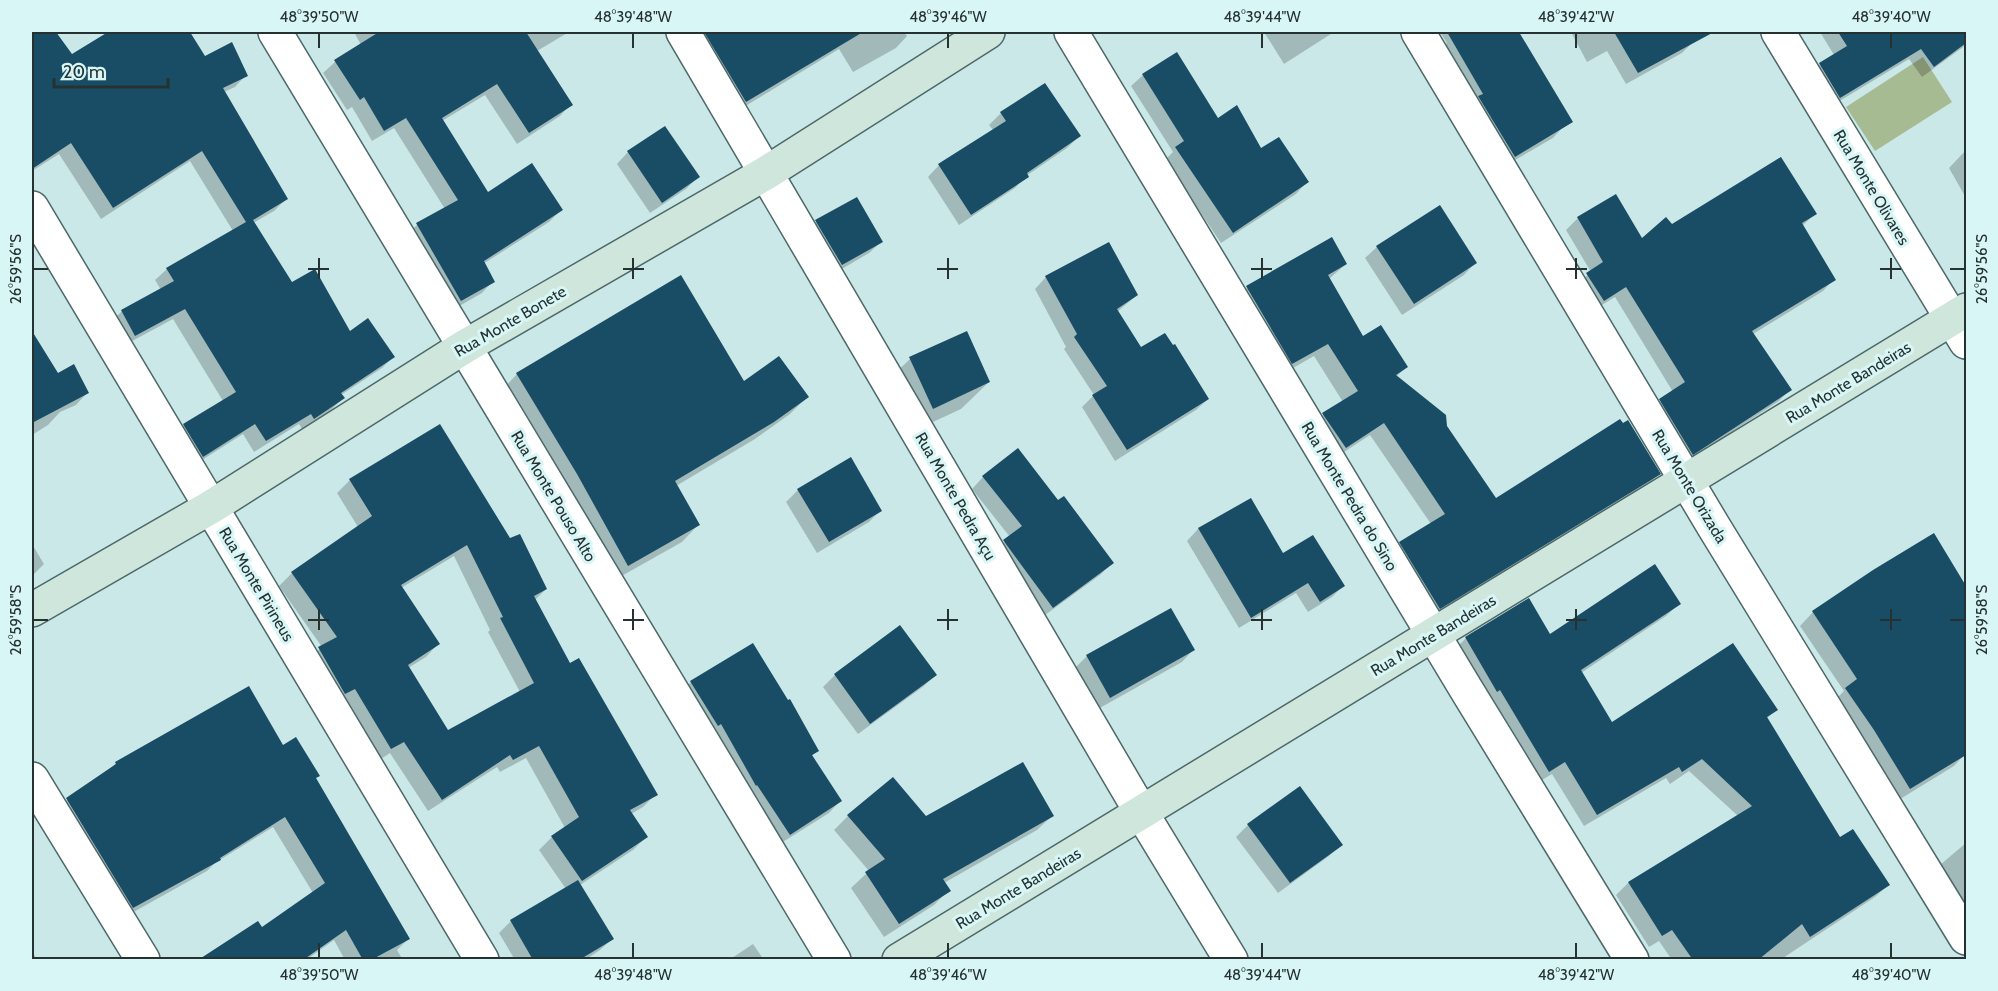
<svg xmlns="http://www.w3.org/2000/svg" width="1998" height="991" font-family="Cabin,sans-serif">
  <style>
    .green { fill: #a7bb92 }
    .shadow { fill: #0003; fill-rule: evenodd }
    .building { fill: #194c65; fill-rule: evenodd }
    .lines { fill: none; stroke-linecap: round; stroke-linejoin: round }
    .minor-casing { stroke: #4d6868; stroke-width: 36 }
    .secondary-casing { stroke: #4d6868; stroke-width: 36 }
    .minor { stroke: #fff; stroke-width: 33 }
    .secondary { stroke: #cee6db; stroke-width: 33 }
    .ticks { fill: none; stroke: #263232; stroke-width: 2 }
    .labels { text-anchor: middle; stroke-width: 6; stroke-linejoin: round; paint-order: stroke }
    .street-label { font-size: 16px; fill: #263232; stroke: #d8f6f6 }
    .neatline { fill: none; stroke: #263232; stroke-width: 2 }
    .ticks-label { font-size: 15px; text-anchor: middle; fill: #263232 }
  </style>
  <rect width="100%" height="100%" fill="#cbe8e9"/>
  <!-- green -->
  <polygon class="green" points="1923,57 1952,102 1875,151 1846,107"/>
  <!-- shadow -->
  <g class="shadow">
    <polygon points="32,32 54,32 72,57 112,32 188,32 204,58 246,75 235,87 224,92 286,199 274,211 253,223 291,284 349,333 393,357 382,368 341,395 343,398 331,410 302,429 299,424 254,452 243,434 191,467 172,436 184,425 223,401 173,319 123,346 110,323 122,311 161,290 155,280 167,269 233,231 190,161 101,219 59,154 32,171"/>
    <polygon points="354,32 569,32 537,51 571,104 560,116 517,144 485,95 442,121 488,194 561,210 549,222 483,264 493,281 482,293 449,312 405,236 417,225 445,209 394,128 372,141 352,107 347,110 323,73 335,62 361,45"/>
    <polygon points="697,32 904,32 907,36 896,48 853,72 839,49 734,113"/>
    <polygon points="1264,32 1334,32 1284,64"/>
    <polygon points="1440,32 1506,32 1564,126 1553,138 1503,167 1439,50 1447,43"/>
    <polygon points="1571,32 1688,32 1694,41 1682,53 1626,84 1607,51 1587,62"/>
    <polygon points="1820,32 1966,32 1966,45 1922,77 1909,59 1828,108 1808,76 1820,64 1834,55"/>
    <polygon points="1143,75 1218,120 1307,182 1296,194 1221,243 1165,160 1173,152 1131,86"/>
    <polygon points="1001,113 1079,136 1067,148 1026,176 1015,188 959,225 928,177 939,165 993,130 989,125"/>
    <polygon points="1966,150 1966,198 1949,168"/>
    <polygon points="628,152 698,177 686,189 650,213 617,164"/>
    <polygon points="1616,196 1642,240 1672,226 1815,214 1802,226 1834,279 1823,291 1753,334 1790,389 1779,401 1681,465 1649,411 1673,392 1615,297 1592,311 1575,286 1591,272 1566,230 1578,218"/>
    <polygon points="816,222 881,242 869,253 830,276 805,233"/>
    <polygon points="1331,239 1346,264 1329,279 1363,338 1406,367 1396,377 1445,426 1495,500 1659,474 1645,487 1426,621 1387,556 1400,543 1431,524 1370,435 1332,460 1310,428 1323,415 1343,402 1314,356 1279,376 1234,301 1247,288"/>
    <polygon points="1377,247 1475,263 1464,275 1402,315 1365,258"/>
    <polygon points="1046,277 1137,295 1117,312 1140,349 1208,399 1196,410 1115,461 1082,407 1094,395 1064,349 1066,347 1035,289"/>
    <polygon points="32,334 58,375 87,393 76,405 60,412 48,425 32,435"/>
    <polygon points="910,359 989,382 961,409 905,435 882,386"/>
    <polygon points="517,374 744,383 807,397 790,414 755,439 676,486 698,525 682,542 611,582 501,391"/>
    <polygon points="983,477 1058,502 1112,563 1100,575 1041,618 993,553 1010,537 972,489"/>
    <path d="M350 480 510 540 546 589 535 600 570 665 656 794 643 807 631 814 646 837 633 850 580 885 612 939 600 950 585 960H515L499 933 511 921 566 889 539 850 552 837 565 828 526 758 500 772 497 767 428 811 390 753 378 761 306 661 322 647 279 586 292 573 358 527 337 493ZM454 556 490 630 488 632 520 692 447 732 408 668 426 657 438 644 401 588Z"/>
    <polygon points="798,490 880,511 869,522 817,553 786,502"/>
    <polygon points="1251,500 1282,555 1343,586 1332,597 1308,612 1296,593 1239,628 1187,541 1198,529"/>
    <polygon points="1934,535 1966,589 1966,687 1939,705 1966,753 1954,766 1897,801 1833,702 1844,691 1800,626 1813,612"/>
    <polygon points="32,544 44,564 32,576"/>
    <polygon points="1529,600 1549,636 1679,604 1666,616 1581,673 1612,724 1776,710 1766,719 1840,839 1888,885 1875,897 1780,960 1672,960 1659,941 1649,947 1616,895 1628,883 1738,816 1689,771 1670,784 1666,778 1584,826 1552,774 1537,783 1453,651 1466,638"/>
    <polygon points="900,627 935,675 924,686 858,734 823,687 835,675"/>
    <polygon points="1193,650 1182,662 1098,709 1075,668 1087,656"/>
    <polygon points="691,682 817,751 811,757 840,801 829,813 778,845 679,694"/>
    <polygon points="282,747 314,779 409,938 397,950 403,960 345,960 334,940 306,960 201,960 261,929 313,893 273,827 215,863 207,871 121,919 55,811 67,800 107,772 116,763"/>
    <polygon points="1300,788 1341,845 1329,856 1278,893 1236,837 1248,825"/>
    <polygon points="848,816 926,818 1052,816 1037,830 944,883 949,890 934,905 884,937 851,888 869,871 834,830"/>
    <polygon points="1966,843 1966,912 1934,870"/>
    <polygon points="753,944 764,960 729,960"/>
    <polygon points="32,951 37,960 32,960"/>
  </g>
  <!-- building -->
  <g class="building">
    <polygon points="32,32 56,32 72,54 108,32 190,32 205,56 232,42 248,76 223,88 288,199 253,220 292,282 315,269 350,331 368,318 395,357 341,393 345,398 314,419 311,414 266,441 255,424 203,457 183,424 236,392 185,309 135,336 121,310 174,281 166,268 246,222 202,151 113,208 71,143 32,169"/>
    <polygon points="379,32 526,32 573,105 529,133 497,84 442,118 488,192 532,163 563,210 484,261 495,282 461,301 416,223 458,200 406,118 384,131 364,97 360,100 334,60"/>
    <polygon points="704,32 863,32 746,102"/>
    <polygon points="1447,32 1519,32 1573,122 1515,157 1478,96 1483,94"/>
    <polygon points="1614,32 1714,32 1638,73"/>
    <polygon points="1838,32 1966,32 1966,43 1934,67 1921,49 1840,98 1819,63 1847,46"/>
    <polygon points="1177,52 1218,118 1237,105 1261,148 1279,137 1309,182 1233,233 1175,147 1184,141 1142,74"/>
    <polygon points="1045,83 1081,136 1027,173 1029,177 971,215 938,164 1006,121 1000,112"/>
    <polygon points="665,126 700,177 662,203 627,151"/>
    <polygon points="1781,157 1817,214 1802,223 1836,280 1752,331 1792,390 1693,455 1659,399 1685,382 1626,287 1604,301 1586,273 1603,262 1577,217 1616,194 1642,238 1666,217 1672,224"/>
    <polygon points="857,197 883,242 842,265 815,220"/>
    <polygon points="1440,205 1477,263 1414,304 1376,246"/>
    <polygon points="1332,237 1347,264 1328,275 1363,336 1381,325 1408,367 1396,375 1446,415 1447,426 1496,498 1620,419 1623,423 1628,420 1661,474 1440,609 1399,542 1445,514 1384,423 1346,448 1322,413 1358,391 1328,344 1292,364 1246,286"/>
    <polygon points="1109,242 1138,295 1117,309 1141,347 1165,333 1173,345 1175,344 1209,399 1127,450 1092,395 1107,386 1074,337 1077,334 1045,276"/>
    <polygon points="681,275 744,381 779,356 809,397 774,422 675,481 700,525 628,566 577,474 516,373"/>
    <polygon points="32,331 58,373 74,364 89,393 32,423"/>
    <polygon points="967,331 990,382 933,409 909,357"/>
    <path d="M440 424 510 538 520 534 547 589 534 596 570 663 579 658 658 795 630 810 648 837 582 881 551 836 579 817 539 746 513 760 510 755 442 800 404 742 391 749 355 689 345 694 318 647 337 637 291 572 372 516 349 479ZM467 545 503 617 500 618 534 683 448 730 408 665 440 644 401 585Z"/>
    <polygon points="1018,448 1058,500 1064,496 1114,563 1053,608 1003,540 1022,526 982,476"/>
    <polygon points="851,457 882,511 829,542 797,489"/>
    <polygon points="1251,498 1283,553 1313,535 1345,586 1320,602 1308,583 1251,618 1198,528"/>
    <polygon points="1934,533 1966,586 1966,755 1910,789 1874,730 1845,688 1857,679 1812,611 1873,570"/>
    <polygon points="1655,564 1681,604 1581,670 1612,722 1733,643 1778,710 1767,717 1840,837 1853,829 1890,885 1810,937 1802,924 1758,960 1693,960 1672,930 1662,936 1628,882 1752,806 1702,759 1682,772 1679,767 1597,815 1565,762 1549,772 1500,690 1497,692 1465,637 1529,598 1550,634"/>
    <polygon points="1171,608 1195,650 1110,698 1086,655"/>
    <polygon points="900,625 937,675 870,724 834,674"/>
    <polygon points="753,643 788,700 790,699 819,751 812,755 842,801 790,835 757,785 756,786 721,724 718,726 690,681"/>
    <polygon points="249,686 283,745 296,737 320,776 316,778 410,939 371,960 363,960 346,930 303,960 198,960 258,921 262,927 325,883 285,817 220,858 221,860 133,908 66,798 116,764 115,762"/>
    <polygon points="1023,762 1054,816 943,879 951,891 899,924 865,872 885,859 847,815 893,777 926,816"/>
    <polygon points="1300,786 1343,845 1290,883 1247,824"/>
    <polygon points="578,880 614,939 579,960 533,960 510,920"/>
  </g>
  <g class="lines">
    <defs>
      <g id="minor">
        <polyline points="275,32 834,960"/>
        <polyline points="683,32 1141,812 1231,960"/>
        <polyline points="1071,32 1466,689 1632,960"/>
        <polyline points="1418,32 1714,527 1966,938"/>
        <polyline points="1778,32 1966,342"/>
        <polyline points="32,208 482,960"/>
        <polyline points="32,779 143,960"/>
      </g>
      <g id="secondary">
        <polyline points="32,610 211,507 464,347 766,173 988,32"/>
        <polyline points="899,960 1966,310"/>
      </g>
    </defs>
    <!-- minor casing -->
    <use href="#minor" class="minor-casing"/>
    <!-- secondary casing -->
    <use href="#secondary" class="secondary-casing"/>
    <!-- minor -->
    <use href="#minor" class="minor"/>
    <!-- secondary -->
    <use href="#secondary" class="secondary"/>
  </g>
  <!-- ticks -->
  <path class="ticks" d="M319 33V48M633 33V48M948 33V48M1262 33V48M1576 33V48M1891 33V48M319 258V279M633 258V279M948 258V279M1262 258V279M1576 258V279M1891 258V279M33 269H48M308 269H329M623 269H644M937 269H958M1251 269H1272M1566 269H1587M1880 269H1901M1950 269H1965M319 609V630M633 609V630M948 609V630M1262 609V630M1576 609V630M1891 609V630M33 620H48M308 620H329M623 620H644M937 620H958M1251 620H1272M1566 620H1587M1880 620H1901M1950 620H1965M319 943V958M633 943V958M948 943V958M1262 943V958M1576 943V958M1891 943V958"/>
  <g class="labels">
    <!-- street labels -->
    <g class="street-label">
      <text transform="translate(1872 187) rotate(59)" y="6">Rua Monte Olivares</text>
      <text transform="translate(510 321) rotate(-30)" y="6">Rua Monte Bonete</text>
      <text transform="translate(1848 382) rotate(-31)" y="6">Rua Monte Bandeiras</text>
      <text transform="translate(1690 486) rotate(59)" y="6">Rua Monte Orizada</text>
      <text transform="translate(554 496) rotate(59)" y="6">Rua Monte Pouso Alto</text>
      <text transform="translate(956 496) rotate(60)" y="6">Rua Monte Pedra Açu</text>
      <text transform="translate(1350 496) rotate(59)" y="6">Rua Monte Pedra do Sino</text>
      <text transform="translate(257 584) rotate(59)" y="6">Rua Monte Pirineus</text>
      <text transform="translate(1433 635) rotate(-31)" y="6">Rua Monte Bandeiras</text>
      <text transform="translate(1018 888) rotate(-31)" y="6">Rua Monte Bandeiras</text>
    </g>
  </g>
  <!-- border -->
  <rect width="1998" height="991" fill="none" stroke="#d8f6f6" stroke-width="66"/>
  <!-- scale -->
  <path d="M54 78v9h114v-9" fill="none" stroke="#263232" stroke-width="3"/>
  <text x="63" y="78" font-size="18" fill="#263232" stroke="#d8f6f6" stroke-width="4.5" paint-order="stroke">20 m</text>
  <rect x="33" y="33" width="1932" height="925" class="neatline"/>
  <g class="ticks-label">
    <text x="319" y="22">48°39'50"W</text>
    <text x="633" y="22">48°39'48"W</text>
    <text x="948" y="22">48°39'46"W</text>
    <text x="1262" y="22">48°39'44"W</text>
    <text x="1576" y="22">48°39'42"W</text>
    <text x="1891" y="22">48°39'40"W</text>
    <text transform="translate(16 269) rotate(-90)" y="5">26°59'56"S</text>
    <text transform="translate(1982 269) rotate(-90)" y="5">26°59'56"S</text>
    <text transform="translate(16 620) rotate(-90)" y="5">26°59'58"S</text>
    <text transform="translate(1982 620) rotate(-90)" y="5">26°59'58"S</text>
    <text x="319" y="980">48°39'50"W</text>
    <text x="633" y="980">48°39'48"W</text>
    <text x="948" y="980">48°39'46"W</text>
    <text x="1262" y="980">48°39'44"W</text>
    <text x="1576" y="980">48°39'42"W</text>
    <text x="1891" y="980">48°39'40"W</text>
  </g>
</svg>
